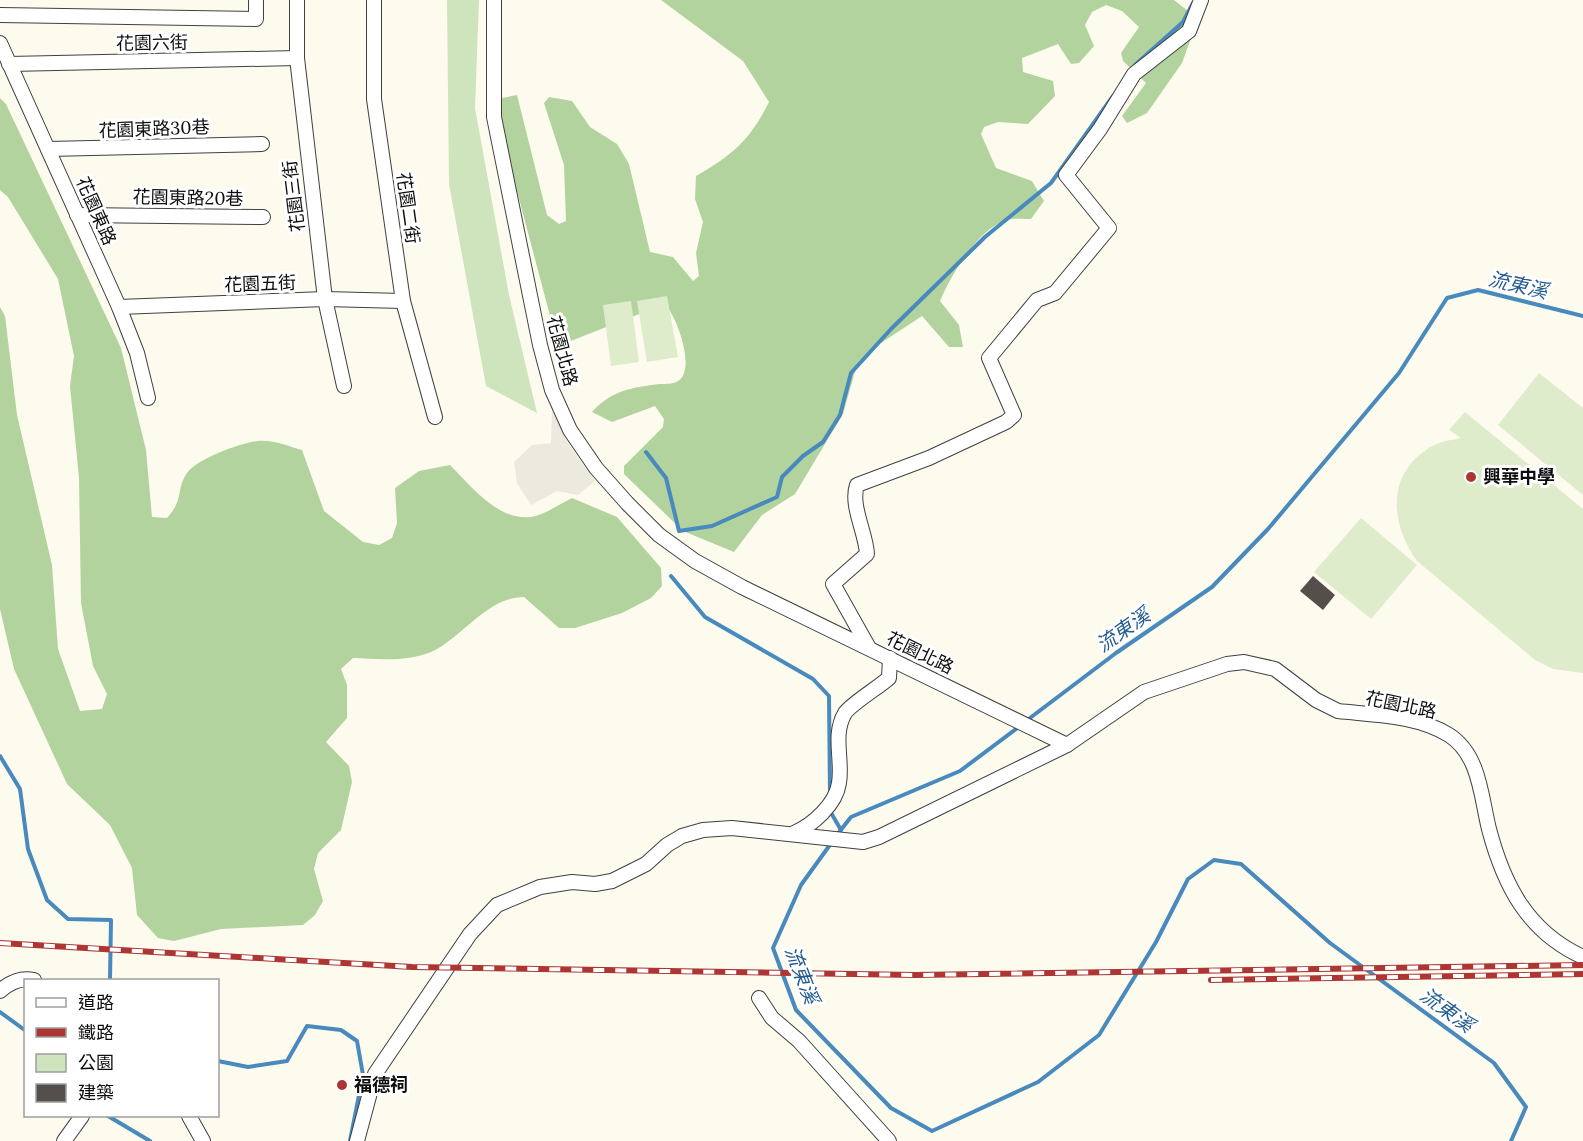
<svg xmlns="http://www.w3.org/2000/svg" width="1583" height="1141" font-family="Lora,'Noto Sans TC',serif">
  <style>
    .green { fill: #cee4bc }
    .forest { fill: #b2d39d }
    .pitch { fill: #dfeccc }
    .plaza { fill: #ece9de }
    .lines { fill: none; stroke-linecap: round; stroke-linejoin: round }
    .stream { stroke: #4889be; stroke-width: 4 }
    .building { fill: #544f4a }
    .minor-casing { stroke: #404040; stroke-width: 16 }
    .minor { stroke: #fff; stroke-width: 14 }
    .rail-casing { stroke: #ad3534; stroke-width: 6 }
    .rail { stroke: #fff; stroke-width: 4; stroke-dasharray: 11; stroke-linecap: butt }
    .poi-dot { fill: #ad3534; stroke: #fff; stroke-width: 2 }
    .labels { text-anchor: middle; stroke-width: 6; stroke-linejoin: round; paint-order: stroke }
    .street-label { font-size: 18px; fill: #0d0d0d; stroke: #fff }
    .poi-label { font-size: 18px; font-weight: bold; fill: #0d0d0d; stroke: #fff; text-anchor: start }
    .water-label { font-size: 20px; font-style: italic; fill: #245c90; stroke: #fff }
  </style>
  <rect width="100%" height="100%" fill="#fdfbee"/>
  <!-- green -->
  <polygon class="green" points="447,0 479,0 475,108 509,295 537,413 486,386 449,184"/>
  <!-- forest -->
  <g class="forest">
    <path d="M661 0H1174L1198 19 1182 63 1147 113 1127 123 1122 116 1146 83 1123 61 1121 53 1139 27 1122 11 1106 5 1092 12 1085 25 1094 46 1079 63 1071 64 1058 44 1022 58 1023 72 1053 81 1055 96 1028 124 998 122 984 127 981 134 996 168 1032 181 1044 201 1031 219C1024 219 1014 218 1007 220 978 228 951 275 940 301L959 325 963 347H949L922 316 878 345 856 368 843 414 795 494 762 515 734 552 683 531 624 474V466L663 427 664 419 655 406 612 422 592 412C610 391 633 387 660 384 665 384 674 384 678 381 696 370 678 320 667 307L652 309 558 346 499 123 502 98 517 95 547 215 559 224 566 221 564 165 544 103 549 97 572 101 590 127 617 144 629 164 650 252 673 257 693 281 699 276 696 253 703 222 695 199 696 176C733 155 750 140 769 102L743 61Z"/>
    <path d="M0 98 6 104 121 348 146 450 152 517 167 518C184 500 176 489 187 473 196 459 240 443 257 441 272 439 288 446 302 450L324 511 363 542 379 545 392 538 397 523 395 488 419 471 450 465C470 485 498 521 530 517 543 516 559 504 572 498L617 517 661 568 662 586 651 598 622 613 575 628H559L524 597C487 597 463 637 431 652 407 662 378 659 353 658L341 669 347 685V718L326 742 349 766 352 782 341 830 318 853 314 869 323 901 315 915 303 925 221 929 174 941 158 938 137 915 132 868 110 825 67 784 14 669 0 609V307L5 316 17 415 52 565 58 649 80 711 102 709 107 694 93 666 81 603 79 478 70 386 74 356 58 279 8 197 0 190Z"/>
  </g>
  <!-- pitch -->
  <g class="pitch">
    <polygon points="667,296 678,357 647,362 637,301"/>
    <polygon points="631,301 639,362 611,366 603,305"/>
    <polygon points="1539,373 1583,408 1583,495 1498,425"/>
    <path d="M1465 412 1583 509V673L1553 669 1535 660 1417 561C1389 522 1386 471 1434 445 1442 441 1452 440 1461 438L1449 430Z"/>
    <polygon points="1361,518 1417,565 1371,619 1314,572"/>
  </g>
  <!-- plaza -->
  <polygon class="plaza" points="552,410 569,445 595,481 578,495 557,491 531,505 517,483 514,462 532,445 551,443"/>
  <g class="lines">
    <!-- stream -->
    <g class="stream">
      <polyline points="1135,65 1183,22 1193,3"/>
      <polyline points="646,452 666,478 679,531 712,526 777,497 782,477 803,456 823,442 840,415 851,373 891,329 985,237 1051,183 1113,96"/>
      <polyline points="671,576 705,617 813,679 829,696 830,794"/>
      <polyline points="1026,721 1116,653 1212,587 1268,529 1399,373 1447,298 1478,290 1583,316"/>
      <polyline points="0,756 20,789 28,849 47,900 68,919 111,920 110,980"/>
      <polyline points="830,811 841,830"/>
      <polyline points="836,836 851,817 960,771 1020,726"/>
      <polyline points="832,842 801,885 773,948 796,1010 891,1108 932,1131 1038,1082 1099,1035 1156,942 1188,879 1214,860 1241,864 1330,943 1494,1063 1526,1107 1511,1141"/>
      <polyline points="0,1012 26,1031"/>
      <polyline points="218,1061 248,1067 287,1061 307,1026 341,1030 357,1041 363,1075 350,1141"/>
      <polyline points="108,1116 150,1141"/>
    </g>
  </g>
  <!-- building -->
  <polygon class="building" points="1313,576 1335,595 1323,610 1300,591"/>
  <g class="lines">
    <defs>
      <g id="minor">
        <polyline points="297,0 297,58 325,299 344,386"/>
        <polyline points="374,0 374,99 403,301 435,417"/>
        <polyline points="494,0 494,117 540,345 552,390 570,430 596,468 627,503 659,535 695,561 742,587 1067,745"/>
        <polyline points="0,15 256,19 256,0"/>
        <polyline points="0,43 119,307 137,353 148,398"/>
        <polyline points="9,64 297,58"/>
        <polyline points="48,149 262,144"/>
        <polyline points="77,215 263,217"/>
        <polyline points="119,307 325,299 403,301"/>
        <path d="M869 648 833 584 867 554C866 533 850 505 857 485L929 458 1006 422 1014 415 989 358 1037 300 1055 293 1109 228 1066 175 1100 129 1134 74 1189 31 1201 0"/>
        <path d="M794 833C813 825 836 804 839 783 843 760 832 735 845 713 851 704 879 687 889 678L890 658"/>
        <path d="M0 991C10 982 21 977 34 980"/>
        <polyline points="759,998 772,1018 799,1041 889,1141"/>
        <polyline points="189,1116 203,1141"/>
        <polyline points="64,1141 82,1116"/>
        <path d="M357 1141 375 1074 470 934 497 905 540 887 572 882 595 884 612 881 646 864 667 845 682 836 703 830 732 828 863 842 879 837 1067 745 1144 692 1227 664 1244 662 1275 669 1316 700 1338 711C1374 715 1417 715 1449 735 1480 755 1481 797 1489 829 1504 886 1528 932 1583 957"/>
      </g>
    </defs>
    <!-- minor casing -->
    <use href="#minor" class="minor-casing"/>
    <!-- minor -->
    <use href="#minor" class="minor"/>
    <defs>
      <g id="rail">
        <polyline points="0,943 412,967 915,975 1583,965"/>
        <polyline points="1211,980 1583,974"/>
      </g>
    </defs>
    <!-- rail casing -->
    <use href="#rail" class="rail-casing"/>
    <!-- rail -->
    <use href="#rail" class="rail"/>
  </g>
  <!-- markers -->
  <g class="poi-dot">
    <circle cx="1471" cy="477" r="6"/>
    <circle cx="342" cy="1085" r="6"/>
  </g>
  <g class="labels">
    <!-- street labels -->
    <g class="street-label">
      <text transform="translate(152 43) rotate(-1)" y="6">花園六街</text>
      <text transform="translate(154 129) rotate(-2)" y="6">花園東路30巷</text>
      <text transform="translate(294 196) rotate(-97)" y="6">花園三街</text>
      <text transform="translate(188 198) rotate(1)" y="6">花園東路20巷</text>
      <text transform="translate(408 208) rotate(82)" y="6">花園二街</text>
      <text transform="translate(96 211) rotate(66)" y="6">花園東路</text>
      <text transform="translate(260 284) rotate(-2)" y="6">花園五街</text>
      <text transform="translate(562 351) rotate(75)" y="6">花園北路</text>
      <text transform="translate(920 653) rotate(26)" y="6">花園北路</text>
      <text transform="translate(1401 705) rotate(12)" y="6">花園北路</text>
    </g>
    <!-- poi labels -->
    <g class="poi-label">
      <text x="1483" y="483">興華中學</text>
      <text x="354" y="1091">福德祠</text>
    </g>
    <!-- water labels -->
    <g class="water-label">
      <text transform="translate(1518 285) rotate(13)" y="7">流東溪</text>
      <text transform="translate(1123 630) rotate(-35)" y="7">流東溪</text>
      <text transform="translate(802 975) rotate(69)" y="7">流東溪</text>
      <text transform="translate(1447 1010) rotate(36)" y="7">流東溪</text>
    </g>
  </g>
  <!-- legend -->
  <rect x="24" y="979" width="195" height="138" fill="#ffffff" stroke="#9e9e9e" stroke-width="1.5"/>
  <rect x="36" y="998" width="30" height="9" fill="#ffffff" stroke="#9e9e9e" stroke-width="1.5"/>
  <text x="78" y="1009" font-size="18" fill="#0d0d0d">道路</text>
  <rect x="36" y="1028" width="30" height="9" fill="#ad3534" stroke="#9e9e9e" stroke-width="1.5"/>
  <text x="78" y="1039" font-size="18" fill="#0d0d0d">鐵路</text>
  <rect x="36" y="1054" width="30" height="18" fill="#cee4bc" stroke="#9e9e9e" stroke-width="1.5"/>
  <text x="78" y="1069" font-size="18" fill="#0d0d0d">公園</text>
  <rect x="36" y="1084" width="30" height="18" fill="#544f4a" stroke="#9e9e9e" stroke-width="1.5"/>
  <text x="78" y="1099" font-size="18" fill="#0d0d0d">建築</text>
</svg>
